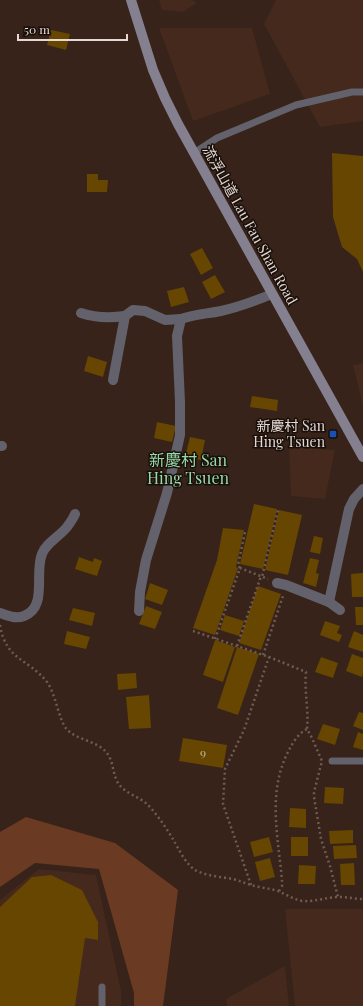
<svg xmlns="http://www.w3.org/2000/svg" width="363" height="1006" font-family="'Playfair Display','Noto Sans SC',serif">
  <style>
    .built { fill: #44291c }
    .green { fill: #6a3a22 }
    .building { fill: #664600 }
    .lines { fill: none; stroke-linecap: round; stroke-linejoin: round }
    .path { stroke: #6e5c53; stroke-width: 2.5; stroke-dasharray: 2 3; stroke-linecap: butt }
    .lane { stroke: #63616b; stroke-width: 7 }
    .street { stroke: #63616b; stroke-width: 10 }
    .secondary { stroke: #848090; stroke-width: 10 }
    .transit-dot { fill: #1a4fb4; stroke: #180f0a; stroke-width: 1.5 }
    .labels { text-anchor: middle; stroke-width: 3; stroke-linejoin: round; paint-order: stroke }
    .number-label { font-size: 12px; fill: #c6b49e }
    .street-label { font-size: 14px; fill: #e6d8d2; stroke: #180f0a }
    .poi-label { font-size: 14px; fill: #e6d8d2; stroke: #180f0a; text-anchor: end }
    .quarter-label { font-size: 16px; fill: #96daa7; stroke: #180f0a }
  </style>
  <rect width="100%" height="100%" fill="#372319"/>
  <!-- built -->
  <g class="built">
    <polygon points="159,0 192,0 197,3 183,12 162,10"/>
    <polygon points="276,0 363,0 363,121 320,127 264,24"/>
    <polygon points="159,28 252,28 270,94 193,121"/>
    <polygon points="363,363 363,406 353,365"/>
    <polygon points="289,447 335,450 325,499 291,496"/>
    <polygon points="39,869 96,875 121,991 121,1006 0,1006 0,900"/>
    <polygon points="285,909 363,909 363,1006 295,1006"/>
    <polygon points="285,966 289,1006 227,1006 226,999"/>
  </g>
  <!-- green -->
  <polygon class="green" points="26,817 115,843 178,890 163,1006 134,1006 134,993 99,869 35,863 0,887 0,832"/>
  <!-- building -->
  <g class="building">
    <polygon points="51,30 70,34 66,50 47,45"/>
    <polygon points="332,153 363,156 363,272 357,259 342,247 333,217"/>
    <polygon points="87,174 98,174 98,180 108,180 107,192 87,192"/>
    <polygon points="202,248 213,268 201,275 190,254"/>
    <polygon points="215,275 225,292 211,299 202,282"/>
    <polygon points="184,287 189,302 171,307 167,291"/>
    <polygon points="88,356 107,362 103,377 84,371"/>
    <polygon points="252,396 278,400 277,411 250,407"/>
    <polygon points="157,422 176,426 172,442 154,438"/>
    <polygon points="190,437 205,440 201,460 185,457"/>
    <polygon points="254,504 277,509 263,569 240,564"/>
    <polygon points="279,510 302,515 288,575 265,570"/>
    <polygon points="223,528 244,530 236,567 238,568 215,635 193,628 217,560"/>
    <polygon points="314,536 323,538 320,554 310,552"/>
    <polygon points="79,557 93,562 94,558 102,561 97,576 75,569"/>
    <polygon points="310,558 319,560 316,573 319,574 316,587 303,583"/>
    <polygon points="363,573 363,597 352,597 351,574"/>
    <polygon points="150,583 168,590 162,605 145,599"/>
    <polygon points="258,586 281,594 261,650 239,643"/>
    <polygon points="146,606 162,612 155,629 139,624"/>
    <polygon points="355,607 363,607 363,625 356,625"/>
    <polygon points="73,608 95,613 92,626 69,620"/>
    <polygon points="225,615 244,621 239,636 220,630"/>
    <polygon points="325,621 340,626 337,633 342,635 339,642 320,635"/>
    <polygon points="67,631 90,637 86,649 64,644"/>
    <polygon points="354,631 363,635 363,652 348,647"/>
    <polygon points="215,640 235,647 223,682 203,675"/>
    <polygon points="237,647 259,654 238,715 217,708"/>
    <polygon points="352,654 363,658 363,673 362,677 346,671"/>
    <polygon points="321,657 338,663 333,678 315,672"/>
    <polygon points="136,673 137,688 118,690 117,674"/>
    <polygon points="149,695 151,728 129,729 126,697"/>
    <polygon points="359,712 363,713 363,730 353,726"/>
    <polygon points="323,724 340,729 335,745 317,739"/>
    <polygon points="358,732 363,734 363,750 353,747"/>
    <polygon points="183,738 227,745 223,768 179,761"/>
    <polygon points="325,787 344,788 343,804 324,803"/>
    <polygon points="290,808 306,809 306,828 289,827"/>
    <polygon points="353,830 353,843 330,844 329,831"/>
    <polygon points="269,837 273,852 254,857 250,842"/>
    <rect x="291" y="837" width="17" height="19"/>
    <polygon points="356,845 357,858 334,859 333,846"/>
    <polygon points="270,858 275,877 260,881 255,862"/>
    <polygon points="354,863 355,885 341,885 340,864"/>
    <polygon points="299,865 316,866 315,884 298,884"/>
    <polygon points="51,875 82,890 98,922 98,940 85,938 75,1006 0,1006 0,907 32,877"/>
  </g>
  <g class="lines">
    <!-- path -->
    <g class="path">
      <polyline points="240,568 238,565 245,532"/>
      <path d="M0 625C6 661 28 658 47 682 56 695 57 713 65 727 74 740 96 740 106 752 114 761 112 773 118 783 125 794 141 797 149 806 159 817 167 829 174 841 180 851 185 863 195 870 206 876 222 877 233 879 240 881 245 883 251 885 260 888 271 888 280 892 288 895 294 900 303 901 315 902 327 897 339 897 347 897 355 899 363 899"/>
      <path d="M193 631 269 657 306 672C304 691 309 710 307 729"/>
      <polyline points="215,639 240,568 268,579"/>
      <polyline points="237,646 260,579 262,577 278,510"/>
      <polyline points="263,655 283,596"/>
      <polyline points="251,885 223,804 225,769 244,730 269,657"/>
      <path d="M279 891 282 886V880C278 836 267 791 289 750 293 742 299 733 307 729L311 736 322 761 314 792V797L321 839 330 866 338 897"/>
    </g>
    <!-- lane -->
    <g class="lane">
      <polyline points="194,153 217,138 296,105 352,92 363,92"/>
      <polyline points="332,761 363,761"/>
      <polyline points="102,987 102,1006"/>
    </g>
    <!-- street -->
    <g class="street">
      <path d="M81 313C96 318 110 318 125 316"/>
      <polyline points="113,380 125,316 133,310 145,311 165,320 181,319"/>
      <polyline points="0,446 2,446"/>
      <polyline points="277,583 286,585 329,602 349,509 354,499 363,489"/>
      <polyline points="329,602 340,610"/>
      <path d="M139 611 140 592 146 560 167 493 180 435V402L177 336 181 319C195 314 206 314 221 311 239 307 255 301 272 294"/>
      <path d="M0 613C8 616 16 619 24 616 48 607 34 573 42 554 46 543 59 537 67 527 70 523 73 519 75 514"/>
    </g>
    <!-- secondary -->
    <polyline class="secondary" points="131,0 153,70 165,98 178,124 363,457"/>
  </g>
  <!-- markers -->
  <rect class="transit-dot" x="329" y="430" width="8" height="8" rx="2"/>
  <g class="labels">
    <!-- number labels -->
    <g class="number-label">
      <text x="203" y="757">9</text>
    </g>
    <!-- street labels -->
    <g class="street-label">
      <text transform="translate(250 225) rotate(61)" y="5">流浮山道 Lau Fau Shan Road</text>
    </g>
    <!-- poi labels -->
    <g class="poi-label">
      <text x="325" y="431">新慶村 San<tspan x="325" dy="16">Hing Tsuen</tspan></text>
    </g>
    <!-- quarter labels -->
    <g class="quarter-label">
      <text x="188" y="466">新慶村 San<tspan x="188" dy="18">Hing Tsuen</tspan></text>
    </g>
  </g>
  <!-- scale -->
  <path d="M18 34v6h109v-6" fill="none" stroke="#e6d8d2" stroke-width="2"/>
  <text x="24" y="34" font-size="12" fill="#e6d8d2" stroke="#180f0a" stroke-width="3" paint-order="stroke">50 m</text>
</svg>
